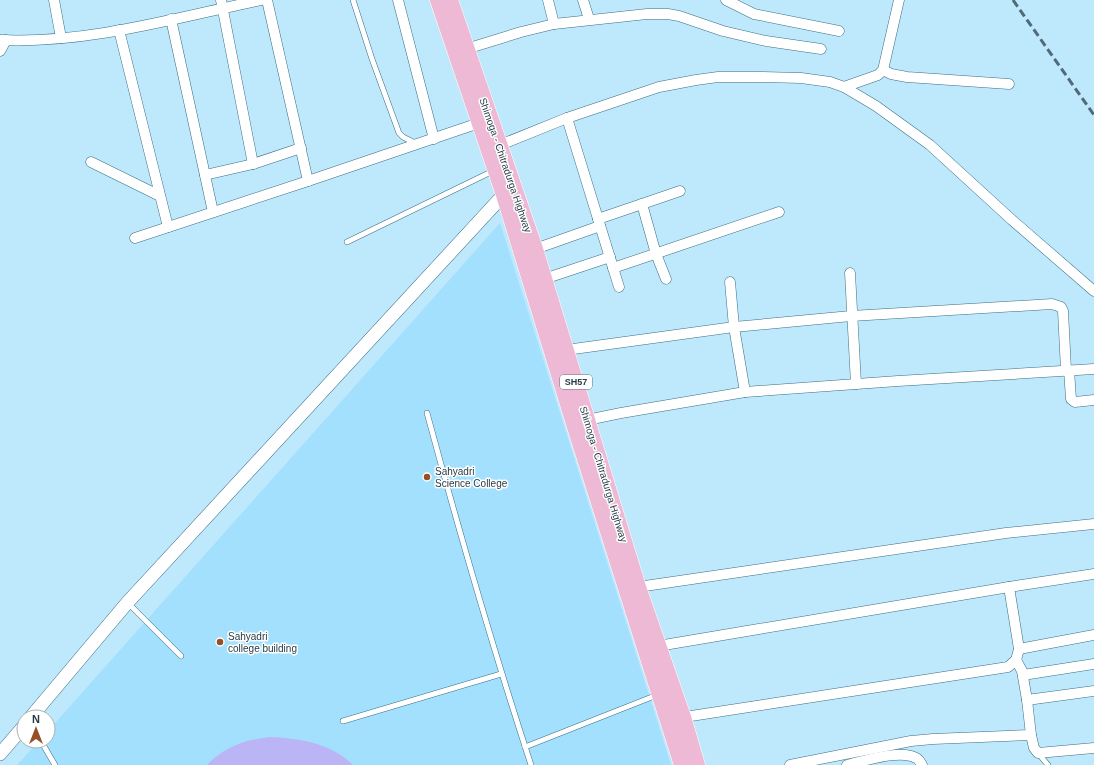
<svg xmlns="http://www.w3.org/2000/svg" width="1094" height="765" font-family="Helvetica,sans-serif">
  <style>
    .built { fill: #a2e0fe }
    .green { fill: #bbb5f5 }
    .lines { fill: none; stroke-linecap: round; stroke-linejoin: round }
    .service-casing { stroke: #3b6e84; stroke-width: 6 }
    .minor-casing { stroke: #3b6e84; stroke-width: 11 }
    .tertiary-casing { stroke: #3b6e84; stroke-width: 14 }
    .primary-casing { stroke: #fff; stroke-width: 17 }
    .service { stroke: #fff; stroke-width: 5 }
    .minor { stroke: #fff; stroke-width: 10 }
    .tertiary { stroke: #fff; stroke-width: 13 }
    .primary { stroke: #eeb9d4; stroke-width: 16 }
    .rail { stroke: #506b78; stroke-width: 3; stroke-dasharray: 8 4; stroke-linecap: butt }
    .poi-dot { fill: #965027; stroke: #fff; stroke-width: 1.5 }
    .labels { text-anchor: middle; stroke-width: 3; stroke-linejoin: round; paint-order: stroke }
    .shield { fill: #fff; stroke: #67767d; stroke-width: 1 }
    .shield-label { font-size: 9px; font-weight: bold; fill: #263b45 }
    .street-label { font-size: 10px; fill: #263b45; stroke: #fff }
    .poi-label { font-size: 10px; fill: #263b45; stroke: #fff; text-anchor: start }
  </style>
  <rect width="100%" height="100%" fill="#bee8fc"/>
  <!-- built -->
  <polygon class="built" points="500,223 671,765 17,765 39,741 48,741 48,731"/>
  <!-- green -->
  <path class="green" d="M269 737C299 738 331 743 353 765H207C216 755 231 746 244 742 252 739 260 739 269 737Z"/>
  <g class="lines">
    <defs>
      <g id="service">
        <polyline points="353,0 372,59 399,133 403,137 417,144"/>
        <polyline points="347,242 493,171"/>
        <path d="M427 413C459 531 493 649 531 765"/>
        <polyline points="128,603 181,656"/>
        <polyline points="343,721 501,674"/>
        <polyline points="41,741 55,765"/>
        <polyline points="525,747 657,695"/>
        <polyline points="1038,753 1048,765"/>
      </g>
      <g id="minor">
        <polyline points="54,0 61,38"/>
        <polyline points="221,0 253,164"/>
        <polyline points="267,0 308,181"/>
        <polyline points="398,0 434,139"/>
        <polyline points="548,0 554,24"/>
        <polyline points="583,0 589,19"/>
        <polyline points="726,0 754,14 839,31"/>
        <polyline points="171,19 213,212"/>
        <polyline points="119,30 168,227"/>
        <path d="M0 40C88 44 175 18 261 0"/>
        <polyline points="466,49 521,32 554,24 647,14 668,14 679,16 723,31 766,41 821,49"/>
        <polyline points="0,51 6,40"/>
        <polyline points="883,70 891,74 907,77 1009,84"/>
        <polyline points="844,87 878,75 883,70 899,0"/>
        <polyline points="567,118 619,287"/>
        <polyline points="500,145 567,118 659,87 696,80 718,77 763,77 801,78 830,82 844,87 876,106 930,145 1012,220 1094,291"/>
        <polyline points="91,162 160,196"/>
        <polyline points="205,175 253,164 301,148"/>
        <polyline points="642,204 656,254 666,279"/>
        <polyline points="598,219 680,191"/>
        <polyline points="135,238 308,181 479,123"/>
        <polyline points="535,249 600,226"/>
        <polyline points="613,268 779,212"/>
        <polyline points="850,273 856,384"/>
        <polyline points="544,279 610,257"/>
        <polyline points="730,282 734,327 745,392"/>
        <polyline points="566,350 734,327 851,316 1052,304 1061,307 1063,311 1066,370"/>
        <polyline points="1069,370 1071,399 1075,402 1094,400"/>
        <polyline points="587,420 621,413 745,392 898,381 1094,369"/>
        <polyline points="638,587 1006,533 1094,524"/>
        <polyline points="658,646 1009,587 1094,574"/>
        <polyline points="1019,649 1094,635"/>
        <polyline points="1016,660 1022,671 1027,700 1031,735 1034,748 1038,753 1094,748"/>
        <polyline points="1023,675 1094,664"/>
        <polyline points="1027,700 1094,691"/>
        <polyline points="678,718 1008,667 1016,660 1019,649 1009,587"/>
        <polyline points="790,765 911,741 933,739 1031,735"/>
        <path d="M847 765C864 761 901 749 916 758 919 759 920 762 922 765"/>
      </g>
      <g id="tertiary">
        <polyline points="31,717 127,603 509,189"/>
        <polyline points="0,754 24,726"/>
      </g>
      <g id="primary">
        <polyline points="438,0 504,195 575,427 682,765"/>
        <polyline points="450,0 535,249 638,587 683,717 697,765"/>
      </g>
    </defs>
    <!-- service casing -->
    <use href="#service" class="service-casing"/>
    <!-- minor casing -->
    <use href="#minor" class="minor-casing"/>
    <!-- tertiary casing -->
    <use href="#tertiary" class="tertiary-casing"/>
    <!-- primary casing -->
    <use href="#primary" class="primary-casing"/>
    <!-- service -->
    <use href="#service" class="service"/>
    <!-- minor -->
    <use href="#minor" class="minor"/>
    <!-- tertiary -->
    <use href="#tertiary" class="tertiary"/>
    <!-- primary -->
    <use href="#primary" class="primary"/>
    <!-- rail -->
    <polyline class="rail" points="1013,0 1094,115"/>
  </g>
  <!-- markers -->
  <g class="poi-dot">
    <circle cx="427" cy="477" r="4"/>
    <circle cx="220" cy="642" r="4"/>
  </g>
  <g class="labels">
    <!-- shield labels -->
    <rect class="shield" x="560" y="375" width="32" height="14" rx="3"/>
    <g class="shield-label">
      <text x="576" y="385">SH57</text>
    </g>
    <!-- street labels -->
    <g class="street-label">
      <text transform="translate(506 165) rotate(71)" y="4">Shimoga - Chitradurga Highway</text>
      <text transform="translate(604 474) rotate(73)" y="4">Shimoga - Chitradurga Highway</text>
    </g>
    <!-- poi labels -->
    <g class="poi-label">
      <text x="435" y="475">Sahyadri<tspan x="435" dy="12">Science College</tspan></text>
      <text x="228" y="640">Sahyadri<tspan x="228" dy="12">college building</tspan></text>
    </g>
  </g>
  <!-- north arrow -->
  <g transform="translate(36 729)"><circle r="19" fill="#ffffff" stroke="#a8b1b5"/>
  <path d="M0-3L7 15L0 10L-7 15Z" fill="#965027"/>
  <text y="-6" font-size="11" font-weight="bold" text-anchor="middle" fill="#263b45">N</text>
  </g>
</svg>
